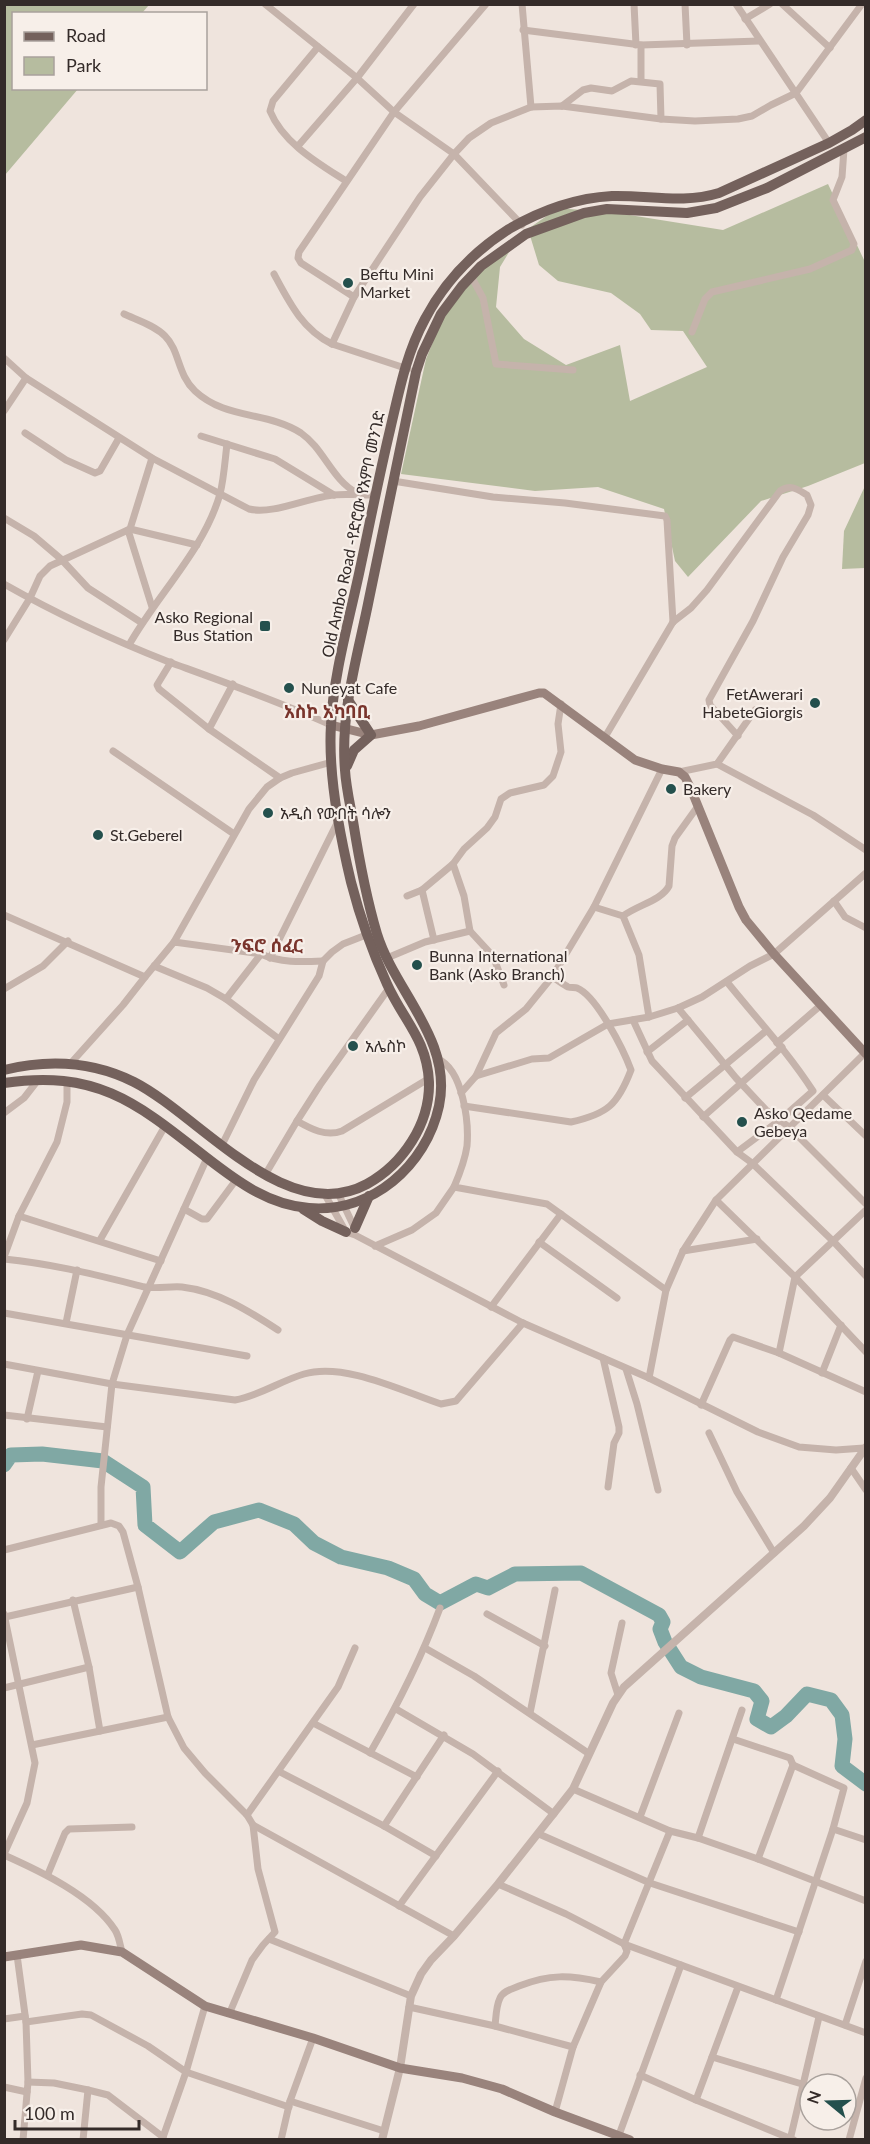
<svg xmlns="http://www.w3.org/2000/svg" width="870" height="2144" font-family="Lato,'Noto Sans Ethiopic',sans-serif">
  <style>
    .green { fill: #b6bc9f }
    .lines { fill: none; stroke-linecap: round; stroke-linejoin: round }
    .river { stroke: #80a8a4; stroke-width: 15 }
    .minor { stroke: #c5b3ab; stroke-width: 7 }
    .tertiary { stroke: #c5b3ab; stroke-width: 8 }
    .secondary { stroke: #99837c; stroke-width: 9 }
    .primary { stroke: #74615c; stroke-width: 10 }
    .poi-dot { fill: #24504d; stroke: #f7efe9; stroke-width: 2 }
    .labels { text-anchor: middle; stroke-width: 4.5; stroke-linejoin: round; paint-order: stroke }
    .poi-label { font-size: 16px; fill: #342b29; stroke: #f7efe9; text-anchor: start }
    .street-label { font-size: 16px; fill: #342b29; stroke: #f7efe9 }
    .neighbourhood-label { font-size: 18px; font-weight: bold; fill: #79342c; stroke: #f7efe9 }
  </style>
  <rect width="100%" height="100%" fill="#efe4dd"/>
  <!-- green -->
  <g class="green">
    <polygon points="5,4 149,5 142,13 14,14 14,88 78,89 5,175"/>
    <polygon points="828,184 865,262 865,463 808,486 761,501 688,577 675,561 664,509 598,487 535,491 401,474 426,359 445,312 482,267 514,244 500,267 496,307 524,339 566,365 620,345 630,401 707,367 683,331 651,330 640,314 611,293 558,281 539,265 528,229 558,208 617,213 723,230"/>
    <polygon points="865,486 865,568 842,569 844,531"/>
  </g>
  <g class="lines">
    <!-- river -->
    <polyline class="river" points="4,1465 11,1455 42,1454 103,1461 143,1487 145,1525 180,1552 214,1522 259,1510 294,1524 314,1543 341,1557 388,1568 414,1579 425,1594 440,1603 476,1584 488,1588 515,1574 581,1573 659,1615 663,1622 660,1629 665,1642 681,1667 701,1677 754,1691 762,1701 757,1719 771,1727 786,1716 807,1694 831,1700 842,1715 845,1739 842,1766 866,1784"/>
    <!-- minor -->
    <g class="minor">
      <polyline points="265,4 357,78 394,112 454,154 522,225"/>
      <polyline points="522,4 531,107"/>
      <polyline points="634,4 636,45"/>
      <polyline points="685,4 687,45"/>
      <polyline points="736,4 829,143"/>
      <polyline points="782,4 830,48"/>
      <polyline points="745,19 770,4"/>
      <polyline points="523,30 641,45 759,41"/>
      <path d="M318 47 273 101 270 111C283 143 318 163 346 181"/>
      <polyline points="641,81 641,45"/>
      <polyline points="562,106 583,90 591,88 612,91 631,81 660,84 661,119"/>
      <polyline points="298,146 357,78 414,4"/>
      <path d="M274 274C289 302 302 329 332 344"/>
      <polyline points="471,276 483,298 496,364 573,370"/>
      <polyline points="354,297 301,263 298,258 299,252 394,112 486,4"/>
      <path d="M124 314C137 320 154 325 165 336 180 351 177 374 195 391 226 420 267 411 301 433 324 449 332 480 357 493 362 496 370 495 375 495"/>
      <polyline points="692,332 705,299 712,292 810,269 852,250 854,244 833,200 842,177 844,149"/>
      <path d="M4 358 26 378 152 458 249 509C273 515 309 497 334 495 342 494 350 495 358 494"/>
      <polyline points="408,369 332,344 354,297 420,197 454,154 469,138 491,123 531,107 562,106 661,119 695,121 738,119 752,116 771,105 796,93 862,4"/>
      <polyline points="4,411 26,378"/>
      <polyline points="25,433 66,460 95,473 100,471 119,438"/>
      <polyline points="201,436 275,459 334,495"/>
      <polyline points="393,481 493,497 565,503 665,516 667,520 673,622"/>
      <polyline points="4,518 34,536 61,559 88,588 142,623"/>
      <polyline points="130,529 197,545"/>
      <polyline points="128,530 152,607"/>
      <path d="M4 584C57 614 113 640 169 662 224 682 278 701 331 725"/>
      <polyline points="4,640 30,598 40,576 50,566 130,529 152,458"/>
      <path d="M129 645C157 595 204 550 220 494 224 478 225 460 227 444"/>
      <polyline points="171,662 157,685 159,689 209,729"/>
      <polyline points="233,684 209,729 280,778"/>
      <path d="M605 737 673 622 691 608 707 590 780 491C791 484 797 489 807 495L811 505 808 515 783 557 753 621 709 700 710 705 738 736"/>
      <polyline points="113,751 234,834"/>
      <polyline points="717,764 813,815 866,850"/>
      <polyline points="679,772 717,764 755,710"/>
      <polyline points="453,864 464,896 470,931"/>
      <polyline points="422,890 434,940"/>
      <polyline points="407,896 422,890 453,864 464,849 487,828 495,817 501,799 510,793 544,785 553,776 561,752 558,724 561,704"/>
      <polyline points="834,901 845,917 866,928"/>
      <polyline points="594,907 623,916 639,955 649,1017"/>
      <polyline points="4,915 145,977 123,1005 71,1063"/>
      <path d="M623 916C637 905 661 901 669 886L672 846 675 838 698 806"/>
      <polyline points="174,942 249,809 267,787 280,778 292,773 332,762"/>
      <polyline points="270,958 338,821"/>
      <polyline points="387,958 425,942 470,931 493,956 504,985"/>
      <polyline points="154,966 207,988 226,999"/>
      <polyline points="145,977 174,942 261,954"/>
      <path d="M727 982C756 1018 788 1052 813 1091L780 1120 737 1152"/>
      <path d="M389 988 320 1085 297 1121C311 1129 326 1137 342 1131L428 1079"/>
      <polyline points="4,989 43,966 68,941"/>
      <polyline points="678,1008 736,1078 766,1110 789,1127 866,1204"/>
      <polyline points="633,1020 652,1061 737,1152 752,1163 833,1241 866,1276"/>
      <path d="M279 1039 226 999 261 954C280 963 301 962 323 961"/>
      <polyline points="777,1043 821,1005"/>
      <polyline points="647,1052 688,1020"/>
      <path d="M438 1059C463 1070 469 1122 467 1146 465 1160 460 1173 454 1187L547 1204 666 1290"/>
      <polyline points="476,1076 496,1033 526,1009 552,977 594,907 662,769"/>
      <polyline points="461,1093 476,1076 532,1059 549,1058 608,1024 649,1017 678,1008 702,997 750,966 774,954 866,873"/>
      <polyline points="823,1095 866,1136"/>
      <polyline points="685,1098 766,1031"/>
      <path d="M464 1106 571 1122C608 1114 618 1104 631 1070 624 1051 597 996 577 988 575 987 571 988 568 987 563 984 557 980 552 977"/>
      <polyline points="4,1113 24,1098 38,1080"/>
      <polyline points="703,1117 782,1047"/>
      <polyline points="222,1145 254,1080 319,976 323,961 332,952 343,944 366,935"/>
      <polyline points="265,1175 297,1121"/>
      <polyline points="324,1193 346,1232 355,1235 523,1323 649,1378 758,1432 799,1447 836,1450 864,1448"/>
      <polyline points="338,1193 355,1229"/>
      <polyline points="716,1200 795,1277 866,1352"/>
      <polyline points="184,1209 202,1219 207,1219 236,1180"/>
      <polyline points="19,1216 161,1261"/>
      <polyline points="100,1240 165,1126"/>
      <polyline points="539,1242 617,1298"/>
      <polyline points="375,1246 412,1230 436,1213 454,1187"/>
      <polyline points="683,1251 757,1239"/>
      <polyline points="4,1257 19,1216 57,1142 67,1102 67,1081"/>
      <path d="M4 1259C54 1264 96 1275 145 1287 157 1289 170 1286 182 1287 217 1291 249 1311 278 1330"/>
      <polyline points="491,1307 561,1214"/>
      <polyline points="4,1313 247,1356"/>
      <polyline points="66,1323 77,1270"/>
      <polyline points="779,1353 795,1277 866,1210"/>
      <polyline points="603,1358 619,1427 619,1433 614,1443 608,1487"/>
      <path d="M4 1364 112 1384 235 1400C259 1396 280 1381 304 1374 344 1362 402 1391 441 1404L456 1401 523 1323"/>
      <polyline points="626,1369 637,1404 658,1490"/>
      <polyline points="822,1373 841,1325"/>
      <polyline points="649,1378 666,1290 683,1251 716,1200 865,1053"/>
      <polyline points="701,1405 730,1340 733,1337 779,1353 866,1392"/>
      <polyline points="4,1415 107,1427"/>
      <polyline points="27,1419 38,1371"/>
      <polyline points="709,1433 737,1492 774,1553"/>
      <polyline points="851,1468 866,1490"/>
      <polyline points="101,1525 101,1487 112,1384 127,1335 207,1158"/>
      <polyline points="4,1550 111,1523 119,1526 123,1532 138,1587 168,1717 184,1748 205,1773 247,1815 253,1825 258,1869 275,1932 263,1945 252,1960 230,2012"/>
      <polyline points="73,1600 89,1667 100,1731"/>
      <polyline points="4,1614 35,1763 27,1803 4,1854"/>
      <polyline points="487,1614 545,1646"/>
      <polyline points="5,1617 138,1587"/>
      <polyline points="425,1648 474,1676 588,1753"/>
      <polyline points="4,1688 89,1667"/>
      <polyline points="618,1695 611,1673 622,1623"/>
      <polyline points="396,1709 473,1754 554,1814"/>
      <polyline points="530,1713 555,1590"/>
      <polyline points="313,1723 417,1777"/>
      <polyline points="733,1739 790,1758 793,1765 758,1859"/>
      <polyline points="32,1745 168,1717"/>
      <path d="M370 1753C397 1706 421 1659 440 1608"/>
      <polyline points="280,1772 384,1826 436,1856"/>
      <polyline points="573,1789 670,1831 698,1838 758,1859 866,1901"/>
      <polyline points="247,1815 338,1687 355,1648"/>
      <polyline points="640,1817 679,1713"/>
      <polyline points="253,1825 454,1936"/>
      <polyline points="384,1826 444,1735"/>
      <polyline points="833,1829 866,1840"/>
      <polyline points="539,1834 650,1883 799,1932"/>
      <polyline points="698,1838 742,1710"/>
      <path d="M4 1855C40 1871 93 1896 115 1930 119 1936 120 1945 122 1952"/>
      <polyline points="48,1874 65,1833 69,1829 132,1827"/>
      <polyline points="498,1884 566,1914 624,1944 866,2033"/>
      <polyline points="399,1906 498,1771"/>
      <polyline points="269,1939 411,1996"/>
      <polyline points="17,1955 26,2022 28,2082 23,2140"/>
      <polyline points="776,2000 833,1829 844,1788 793,1765"/>
      <polyline points="409,2007 495,2026 573,2047"/>
      <polyline points="4,2019 25,2016"/>
      <polyline points="26,2022 82,2014 91,2015 148,2046 186,2072 289,2107"/>
      <polyline points="845,2025 866,1961"/>
      <path d="M495 2026C496 2017 496 2006 500 1998 503 1991 512 1989 519 1986 550 1974 569 1975 601 1982"/>
      <polyline points="712,2057 802,2084"/>
      <polyline points="640,2075 696,2100 794,2140"/>
      <polyline points="28,2082 54,2083 88,2090"/>
      <polyline points="4,2087 27,2092"/>
      <polyline points="696,2100 738,1987"/>
      <polyline points="290,2101 384,2131"/>
      <polyline points="555,2112 573,2047 601,1982 625,1956 627,1951 624,1944 670,1831"/>
      <polyline points="619,2135 681,1965"/>
      <polyline points="83,2140 88,2090 108,2095 163,2137"/>
      <polyline points="162,2140 186,2072 205,2006"/>
      <polyline points="281,2140 290,2101 313,2038"/>
      <polyline points="790,2140 819,2017"/>
      <polyline points="849,2140 866,2078"/>
    </g>
    <!-- tertiary -->
    <polyline class="tertiary" points="382,2140 400,2068 411,1996 421,1974 431,1960 454,1936 498,1884 573,1789 613,1703 624,1687 804,1526 830,1498 866,1447"/>
    <!-- secondary -->
    <g class="secondary">
      <polyline points="331,725 371,735 419,726 539,693 544,693 635,760 662,769 679,772 685,777 691,789 739,907 746,920 774,954 866,1054"/>
      <polyline points="4,1957 81,1945 122,1952 205,2006 313,2038 400,2068 462,2078 502,2089 555,2112 630,2140"/>
    </g>
    <!-- primary -->
    <g class="primary">
      <polyline points="347,766 354,750 371,735 348,700"/>
      <path d="M4 1070C49 1059 92 1061 134 1082 199 1115 286 1228 367 1184 403 1164 430 1124 429 1082 427 1039 403 1020 387 984 372 951 360 917 351 882 340 836 328 771 331 725 333 676 350 617 360 569 370 522 379 476 390 430 399 392 406 354 425 319 445 281 473 252 509 229 540 211 576 198 612 196 649 195 683 204 719 193L829 143 852 130 866 120"/>
      <path d="M4 1083C98 1069 138 1104 207 1158 238 1182 269 1205 309 1208 372 1213 426 1166 439 1106 453 1040 395 992 377 934 366 897 359 859 353 821 350 804 346 787 345 770 340 712 358 655 369 599 385 523 400 447 416 372L422 354 441 314 462 286 481 266 526 234 584 213 607 209 687 213 716 208 767 188 866 137"/>
      <polyline points="303,1209 322,1221 346,1232"/>
      <polyline points="355,1228 369,1196"/>
    </g>
  </g>
  <!-- markers -->
  <g class="poi-dot">
    <circle cx="348" cy="283" r="6"/>
    <rect x="259" y="620" width="12" height="12" rx="3"/>
    <circle cx="289" cy="688" r="6"/>
    <circle cx="815" cy="703" r="6"/>
    <circle cx="671" cy="789" r="6"/>
    <circle cx="268" cy="813" r="6"/>
    <circle cx="98" cy="835" r="6"/>
    <circle cx="417" cy="965" r="6"/>
    <circle cx="353" cy="1046" r="6"/>
    <circle cx="742" cy="1122" r="6"/>
  </g>
  <g class="labels">
    <!-- poi labels -->
    <g class="poi-label">
      <text x="360" y="280">Beftu Mini<tspan x="360" dy="18">Market</tspan></text>
      <text x="253" y="623" text-anchor="end">Asko Regional<tspan x="253" dy="18">Bus Station</tspan></text>
      <text x="301" y="694">Nuneyat Cafe</text>
      <text x="803" y="700" text-anchor="end">FetAwerari<tspan x="803" dy="18">HabeteGiorgis</tspan></text>
      <text x="683" y="795">Bakery</text>
      <text x="280" y="819">አዲስ የውበት ሳሎን</text>
      <text x="110" y="841">St.Geberel</text>
      <text x="429" y="962">Bunna International<tspan x="429" dy="18">Bank (Asko Branch)</tspan></text>
      <text x="365" y="1052">አሌስኮ</text>
      <text x="754" y="1119">Asko Qedame<tspan x="754" dy="18">Gebeya</tspan></text>
    </g>
    <!-- street labels -->
    <g class="street-label">
      <text transform="translate(353 534) rotate(-78)" y="6">Old Ambo Road -የድሮው የአምቦ መንገድ</text>
    </g>
    <!-- neighbourhood labels -->
    <g class="neighbourhood-label">
      <text x="327" y="718">አስኮ አካባቢ</text>
      <text x="267" y="952">ንፍሮ ሰፈር</text>
    </g>
  </g>
  <!-- border -->
  <rect width="870" height="2144" fill="none" stroke="#342b29" stroke-width="12"/>
  <!-- legend -->
  <rect x="12" y="12" width="195" height="78" fill="#f7efe9" stroke="#a9a19c" stroke-width="1.5"/>
  <rect x="24" y="32" width="30" height="9" fill="#74615c" stroke="#a9a19c" stroke-width="1.5"/>
  <text x="66" y="42" font-size="18" fill="#342b29">Road</text>
  <rect x="24" y="57" width="30" height="18" fill="#b6bc9f" stroke="#a9a19c" stroke-width="1.5"/>
  <text x="66" y="72" font-size="18" fill="#342b29">Park</text>
  <!-- north arrow -->
  <g transform="translate(828 2102) rotate(289)"><circle r="28" fill="#f7efe9" stroke="#a9a19c" stroke-width="1.5"/>
  <path d="M0-4.5L10 22L0 15L-10 22Z" fill="#24504d"/>
  <text y="-9" font-size="16" font-weight="bold" text-anchor="middle" fill="#342b29">N</text>
  </g>
  <!-- scale -->
  <path d="M15 2120v9h124v-9" fill="none" stroke="#342b29" stroke-width="3"/>
  <text x="24" y="2120" font-size="18" fill="#342b29" stroke="#f7efe9" stroke-width="4.5" paint-order="stroke">100 m</text>
</svg>
